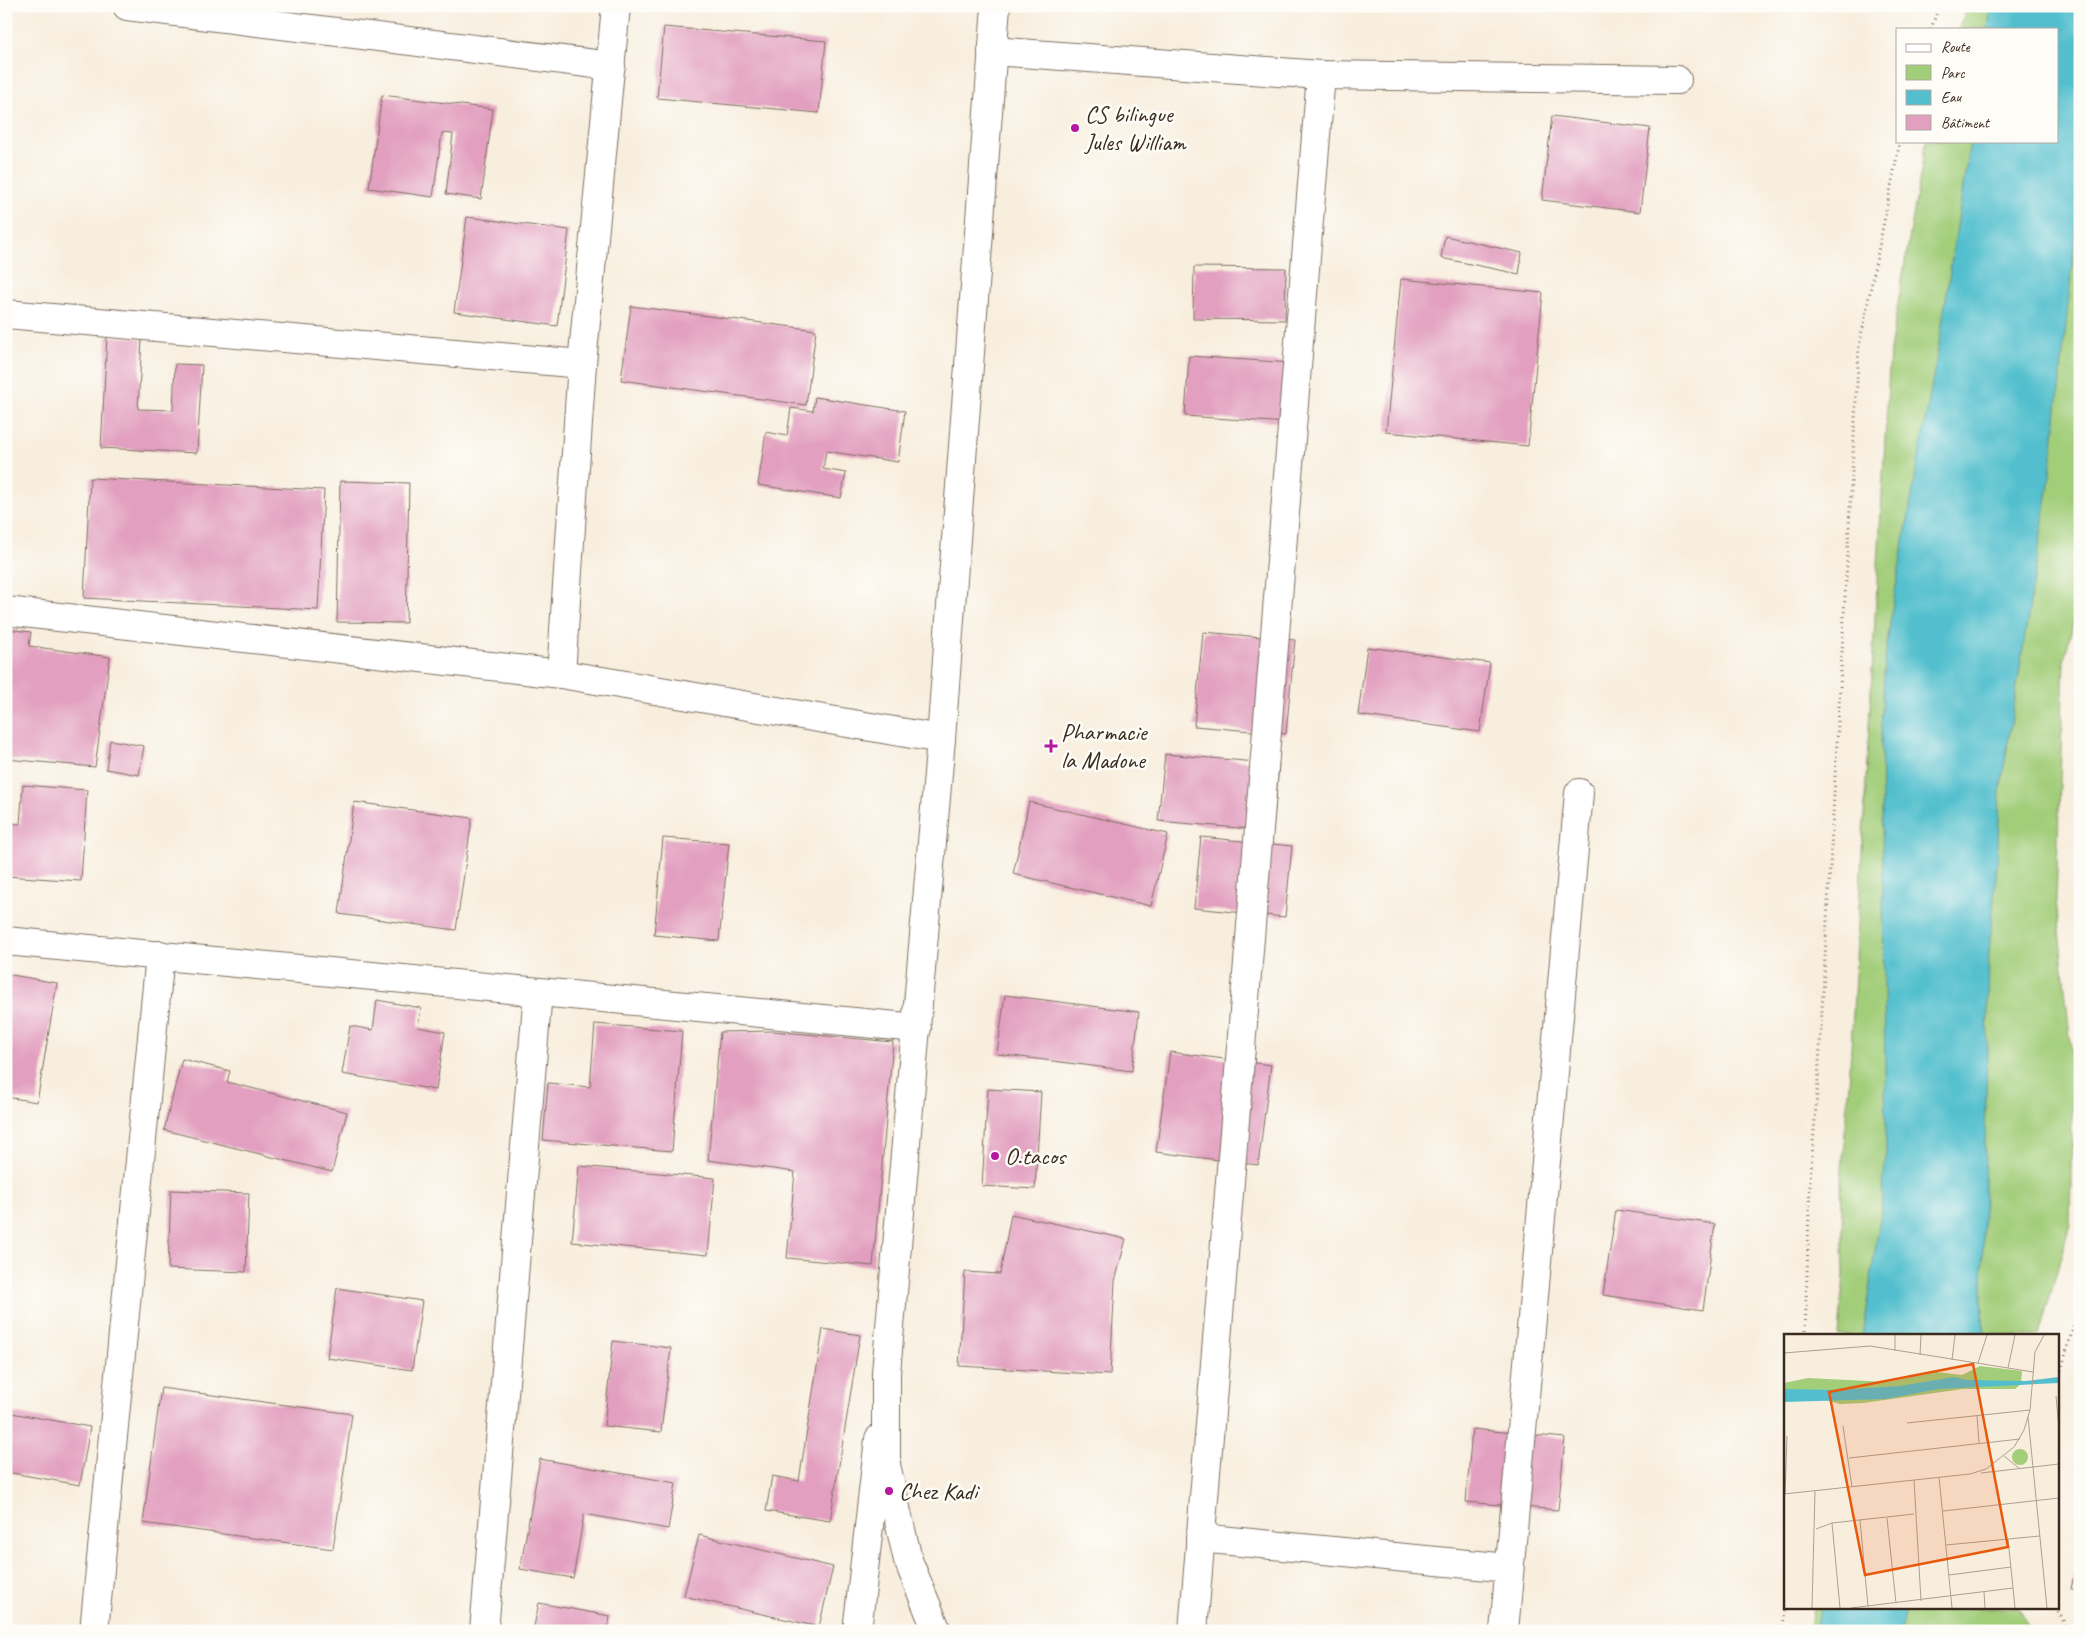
<svg xmlns="http://www.w3.org/2000/svg" width="2086" height="1637" font-family="Caveat,sans-serif">
  <style>
    .green { fill: #a2cd79; stroke: #6e7c4c }
    .water { fill: #53bfce; stroke: #477476 }
    .building { fill: #e29fbf }
    .lines { fill: none; stroke-linecap: round; stroke-linejoin: round }
    .minor-casing { stroke: #7d6f61; stroke-width: 30 }
    .major-casing { stroke: #7d6f61; stroke-width: 30 }
    .path { stroke: #7d6f61; stroke-width: 3; stroke-dasharray: 1 4; stroke-linecap: butt }
    .minor { stroke: #fff; stroke-width: 28 }
    .major { stroke: #fff; stroke-width: 28 }
    .poi-dot { fill: #b5179e; stroke: #fdfcf7; stroke-width: 2 }
    .labels { text-anchor: middle; stroke-width: 5; stroke-linejoin: round; paint-order: stroke }
    .poi-label { font-size: 24px; fill: #3b2a1e; stroke: #fdfcf7; text-anchor: start }
    .inset-road { fill: none; stroke: #aca091; stroke-width: 1 }
    .view { fill: #e8590c; fill-opacity: 0.15; stroke: #e8590c; stroke-width: 2.5 }
    .inset-edge { fill: none; stroke: #3b2a1e; stroke-width: 2.5 }
  </style>
  <rect width="100%" height="100%" fill="#fdfcf7"/>
  <filter id="ink" filterUnits="userSpaceOnUse"><feTurbulence type="fractalNoise" baseFrequency=".02" numOctaves="2"/><feDisplacementMap in="SourceGraphic" scale="10" xChannelSelector="R" yChannelSelector="G"/><feConvolveMatrix kernelMatrix="1 2 1 2 8 2 1 2 1" color-interpolation-filters="sRGB"/></filter>
  <filter id="wash" filterUnits="userSpaceOnUse"><feTurbulence type="fractalNoise" baseFrequency=".0096" numOctaves="4" result="noise"/><feDisplacementMap in="SourceGraphic" scale="20" xChannelSelector="R" yChannelSelector="G"/><feGaussianBlur stdDeviation="1.12" result="paint"/><feColorMatrix in="noise" values="0 0 0 0 0 0 0 0 0 0 0 0 0 0 0 0 0 1.4 0 .05"/><feComposite in="paint" operator="in"/></filter>
  <g filter="url(#wash)">
    <rect width="100%" height="100%" fill="#f8eede"/>
    <!-- green -->
    <g class="green">
      <polygon points="1968,6 2080,6 2080,596 2064,661 2056,900 2073,1067 2070,1224 2039,1336 1839,1336 1844,1275 1841,1181 1849,1084 1890,350 1926,141 2057,141 2057,29 1958,29"/>
      <polygon points="1813,1608 2017,1608 2032,1631 1809,1631"/>
    </g>
    <!-- water -->
    <g class="water">
      <polygon points="1991,6 2080,6 2079,202 2049,484 2000,793 1997,865 1989,952 1982,1293 1984,1336 1862,1336 1881,1212 1886,1152 1881,728 1885,659 1893,603 1939,344 1970,141 2057,141 2057,29 1988,29"/>
      <polygon points="1820,1608 1906,1608 1902,1631 1816,1631"/>
    </g>
    <g id="blocks">
      <!-- building -->
      <g class="building">
        <polygon points="664,27 826,41 819,113 657,98"/>
        <polygon points="382,95 493,109 481,199 446,194 453,134 442,133 433,197 369,188"/>
        <polygon points="1552,116 1650,128 1640,212 1542,200"/>
        <polygon points="467,217 569,230 557,326 454,312"/>
        <polygon points="1445,236 1522,253 1519,274 1441,258"/>
        <polygon points="1194,267 1286,268 1285,320 1193,319"/>
        <polygon points="1401,279 1543,293 1528,446 1386,432"/>
        <polygon points="631,306 816,330 806,405 621,380"/>
        <polygon points="107,336 142,338 138,409 173,410 175,364 202,365 197,453 101,448"/>
        <polygon points="1189,356 1306,364 1302,424 1185,416"/>
        <polygon points="815,397 905,411 898,462 826,451 823,469 846,473 841,498 758,485 766,432 787,436 791,408 813,411"/>
        <polygon points="90,478 324,490 318,610 84,598"/>
        <polygon points="340,481 409,483 406,623 337,622"/>
        <polygon points="6,629 31,632 29,646 110,657 95,767 6,759"/>
        <polygon points="1203,632 1295,640 1286,734 1194,726"/>
        <polygon points="1367,647 1490,663 1480,732 1358,715"/>
        <polygon points="110,740 144,746 139,775 106,769"/>
        <polygon points="1165,754 1279,764 1273,831 1158,821"/>
        <polygon points="23,785 87,790 81,881 6,876 6,823 20,824"/>
        <polygon points="354,802 472,818 456,930 339,914"/>
        <polygon points="1029,802 1168,834 1151,906 1013,874"/>
        <polygon points="1201,837 1292,846 1285,917 1194,908"/>
        <polygon points="663,838 729,843 719,941 654,935"/>
        <polygon points="6,974 57,983 37,1102 6,1097"/>
        <polygon points="1005,995 1139,1012 1132,1071 997,1054"/>
        <polygon points="377,1000 421,1008 418,1027 445,1032 436,1090 342,1074 350,1026 373,1030"/>
        <polygon points="595,1024 682,1031 672,1151 543,1140 548,1083 590,1087"/>
        <polygon points="772,1031 893,1042 873,1266 787,1258 795,1172 708,1160 720,1032"/>
        <polygon points="1170,1052 1271,1065 1258,1165 1156,1152"/>
        <polygon points="182,1059 230,1071 227,1082 347,1112 332,1172 164,1130"/>
        <polygon points="988,1089 1041,1092 1035,1189 982,1186"/>
        <polygon points="579,1166 715,1178 708,1255 572,1242"/>
        <polygon points="171,1190 249,1193 246,1272 168,1269"/>
        <polygon points="1616,1210 1715,1224 1703,1310 1603,1295"/>
        <polygon points="1011,1214 1126,1239 1115,1281 1110,1375 959,1366 965,1272 1000,1274"/>
        <polygon points="337,1288 422,1301 412,1370 327,1358"/>
        <polygon points="823,1329 860,1335 830,1521 766,1511 772,1476 799,1481"/>
        <polygon points="613,1341 671,1348 661,1432 604,1426"/>
        <polygon points="161,1388 352,1414 333,1549 143,1523"/>
        <polygon points="6,1412 90,1427 80,1485 6,1472"/>
        <polygon points="1472,1429 1565,1438 1558,1510 1466,1502"/>
        <polygon points="540,1459 676,1483 668,1529 584,1514 573,1578 520,1569"/>
        <polygon points="699,1535 833,1567 819,1627 684,1596"/>
        <polygon points="2077,1560 2080,1561 2080,1590 2071,1589"/>
        <polygon points="539,1603 610,1616 608,1631 533,1631"/>
      </g>
    </g>
  </g>
  <g filter="url(#ink)">
    <use href="#blocks" fill-opacity="0" stroke="#7d6f61" stroke-width="1"/>
    <g class="lines">
      <defs>
        <g id="minor">
          <polyline points="127,6 611,66"/>
          <polyline points="992,51 1321,75 1677,80"/>
          <polyline points="6,314 582,364"/>
          <polyline points="6,611 561,674 941,739"/>
          <polyline points="561,674 582,364 616,6"/>
          <polyline points="6,941 917,1028"/>
          <polyline points="1200,1538 1509,1568"/>
          <polyline points="94,1631 160,955"/>
          <polyline points="484,1631 538,992"/>
          <polyline points="857,1631 879,1439"/>
          <polyline points="1193,1631 1321,75"/>
          <polyline points="1504,1631 1579,793"/>
        </g>
        <polyline id="major" points="937,1631 908,1560 886,1465 886,1373 941,739 996,6"/>
      </defs>
      <!-- minor casing -->
      <use href="#minor" class="minor-casing"/>
      <!-- major casing -->
      <use href="#major" class="major-casing"/>
      <!-- path -->
      <g class="path">
        <polyline points="1931,29 1939,6"/>
        <polyline points="1805,1336 1810,1180 1818,1082 1859,347 1900,141"/>
        <polyline points="2057,1385 2080,1303"/>
        <polyline points="2054,1608 2063,1621 2065,1631"/>
        <polyline points="1783,1631 1785,1608"/>
      </g>
      <!-- minor -->
      <use href="#minor" class="minor"/>
      <!-- major -->
      <use href="#major" class="major"/>
    </g>
  </g>
  <!-- markers -->
  <g class="poi-dot">
    <circle cx="1075" cy="128" r="5"/>
    <path d="M1048.5 738.5h5v5h5v5h-5v5h-5v-5h-5v-5h5z"/>
    <circle cx="995" cy="1156" r="5"/>
    <circle cx="889" cy="1491" r="5"/>
  </g>
  <g class="labels">
    <!-- poi labels -->
    <g class="poi-label">
      <text x="1085" y="122">CS bilingue<tspan x="1085" dy="28">Jules William</tspan></text>
      <text x="1061" y="740">Pharmacie<tspan x="1061" dy="28">la Madone</tspan></text>
      <text x="1005" y="1164">O.tacos</text>
      <text x="899" y="1499">Chez Kadi</text>
    </g>
  </g>
  <!-- overview -->
  <g transform="translate(1784 1334)">
    <rect width="275" height="275" fill="#f8eede"/>
    <path d="M196 32 238 37 237 50 231 55H179L79 69 56 70 34 64 0 67V49L24 44 103 48 153 38 178 41ZM228 123a8 8 0 1 1 16 0a8 8 0 1 1-16 0Z" fill="#a2cd79"/>
    <path d="M170 43 183 46 242 47 275 43V49L155 55 101 65 0 68V55L51 56 116 52Z" fill="#53bfce"/>
    <path class="inset-road" d="M111 1V17M0 19 86 12 249 38M136 21 137 1M168 26 171 1M194 29 203 1M224 34 231 1M272 62 275 95M193 82 195 109M244 83 263 274M123 89 246 76M59 92 68 153M220 122 236 135M65 124 236 105M197 139 275 130M155 143 168 274M130 146 137 267M0 160 186 140 202 135 230 113 240 96 246 76 251 18 260 1M1 160 3 102M159 177 275 164M103 184 112 269M76 186 84 272M48 189 56 274M32 195 48 189 130 180M224 205 231 274M162 211 256 202M165 241 227 233M200 258 201 274M28 274 31 157M67 274 229 254"/>
    <path class="view" d="M189 30 224 213 81 241 45 58Z"/>
    <rect width="275" height="275" class="inset-edge"/>
  </g>
  <!-- margin -->
  <rect width="2086" height="1637" fill="none" stroke="#fdfcf7" stroke-width="25"/>
  <!-- legend -->
  <rect x="1896" y="28" width="162" height="115" fill="#fdfcf7" stroke="#afa8a0"/>
  <rect x="1906" y="44" width="25" height="8" fill="#ffffff" stroke="#afa8a0"/>
  <text x="1941" y="52" font-size="15" fill="#3b2a1e">Route</text>
  <rect x="1906" y="65" width="25" height="15" fill="#a2cd79" stroke="#afa8a0"/>
  <text x="1941" y="78" font-size="15" fill="#3b2a1e">Parc</text>
  <rect x="1906" y="90" width="25" height="15" fill="#53bfce" stroke="#afa8a0"/>
  <text x="1941" y="102" font-size="15" fill="#3b2a1e">Eau</text>
  <rect x="1906" y="115" width="25" height="15" fill="#e29fbf" stroke="#afa8a0"/>
  <text x="1941" y="128" font-size="15" fill="#3b2a1e">Bâtiment</text>
</svg>
